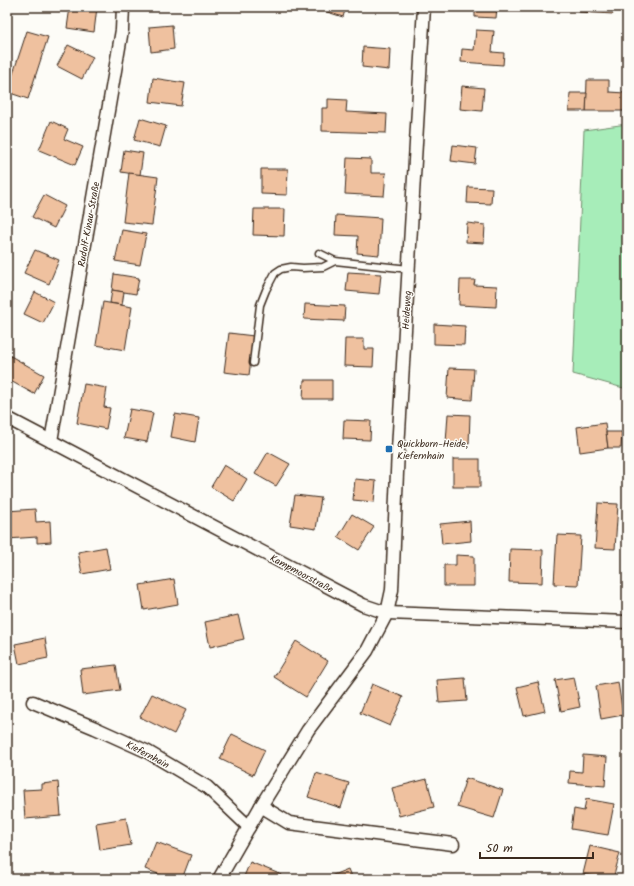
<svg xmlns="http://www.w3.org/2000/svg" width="634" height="886" font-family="Kalam,sans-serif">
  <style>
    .green { fill: #a7edb9; stroke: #718c6c }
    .building { fill: #efc19f; stroke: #3b2a1e }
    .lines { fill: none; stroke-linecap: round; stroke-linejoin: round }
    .lane-casing { stroke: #3b2a1e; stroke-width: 9 }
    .street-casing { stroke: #3b2a1e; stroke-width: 15 }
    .lane { stroke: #fdfcf7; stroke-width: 6 }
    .street { stroke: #fdfcf7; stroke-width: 12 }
    .poi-dot { fill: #1f6fb2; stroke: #fdfcf7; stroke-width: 1.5 }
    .labels { text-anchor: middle; stroke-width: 3; stroke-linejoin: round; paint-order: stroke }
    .street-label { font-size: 10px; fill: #3b2a1e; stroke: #fdfcf7 }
    .poi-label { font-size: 10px; fill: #3b2a1e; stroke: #fdfcf7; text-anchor: start }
  </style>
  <rect width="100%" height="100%" fill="#fdfcf7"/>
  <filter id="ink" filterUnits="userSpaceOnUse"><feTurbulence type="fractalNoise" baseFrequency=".025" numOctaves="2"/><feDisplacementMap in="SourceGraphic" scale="8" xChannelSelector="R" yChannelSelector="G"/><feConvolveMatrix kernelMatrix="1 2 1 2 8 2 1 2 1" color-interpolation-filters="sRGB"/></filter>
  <g filter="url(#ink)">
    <!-- green -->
    <polygon class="green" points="627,124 627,389 573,374 584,130"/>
    <!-- building -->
    <g class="building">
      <polygon points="70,7 97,7 94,32 67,28"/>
      <polygon points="322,7 346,7 343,17 321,10"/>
      <polygon points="475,7 497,7 496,18 475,17"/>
      <polygon points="579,7 614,7 613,14 579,12"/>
      <polygon points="172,25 174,49 151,52 149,27"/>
      <polygon points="476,30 494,31 492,52 504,53 503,65 461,62 462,49 474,50"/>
      <polygon points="27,31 48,37 28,99 7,92"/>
      <polygon points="68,45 93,57 82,79 57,66"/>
      <polygon points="363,47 390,49 389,70 362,67"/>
      <polygon points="153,78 185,83 181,106 150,102"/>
      <polygon points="587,80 609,80 609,92 625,93 625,111 586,111"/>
      <polygon points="462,86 484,88 482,111 460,109"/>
      <polygon points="570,93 587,93 586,111 569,111"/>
      <polygon points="328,99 347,100 346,112 387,114 386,133 322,131 322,108 328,108"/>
      <polygon points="140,118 166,126 160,147 134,140"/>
      <polygon points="51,121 68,129 64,139 83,147 75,165 39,150"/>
      <polygon points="453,145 477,148 475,164 451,161"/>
      <polygon points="124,150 143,153 140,175 121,172"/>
      <polygon points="347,158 371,159 371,173 386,173 384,196 345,194"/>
      <polygon points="261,169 288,169 287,195 261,194"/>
      <polygon points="129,173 158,177 152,225 123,222"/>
      <polygon points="468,187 492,188 491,204 467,203"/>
      <polygon points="44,195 65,206 54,228 32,217"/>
      <polygon points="254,209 285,209 284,236 253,235"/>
      <polygon points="336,215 381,218 379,255 357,253 358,236 335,235"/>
      <polygon points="467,223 485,225 484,243 466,242"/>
      <polygon points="122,230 146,234 140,265 115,261"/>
      <polygon points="35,250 59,260 49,284 24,273"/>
      <polygon points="348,272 381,274 379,294 346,291"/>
      <polygon points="114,274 139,278 136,294 112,290"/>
      <polygon points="460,280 475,280 474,285 497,286 496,307 459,305"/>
      <polygon points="112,290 124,292 122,305 110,303"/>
      <polygon points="35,292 54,302 43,323 24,314"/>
      <polygon points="103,302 132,307 125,350 96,345"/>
      <polygon points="305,304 345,306 344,321 304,319"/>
      <polygon points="434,324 465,326 464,345 434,344"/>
      <polygon points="229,333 254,336 249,375 224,372"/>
      <polygon points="345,339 364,339 364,349 374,349 373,367 344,366"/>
      <polygon points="7,354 44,375 34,394 7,379"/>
      <polygon points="449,368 474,369 472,400 447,398"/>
      <polygon points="304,380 332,380 332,399 303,399"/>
      <polygon points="84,384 107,388 104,407 110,408 106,429 77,423"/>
      <polygon points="130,409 153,413 147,442 124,438"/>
      <polygon points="175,414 199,418 195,442 171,437"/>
      <polygon points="448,414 470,415 469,444 446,443"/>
      <polygon points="344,420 371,421 370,440 343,439"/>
      <polygon points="605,423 608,448 580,452 577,427"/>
      <polygon points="606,432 622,432 621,448 608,448"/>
      <polygon points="268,452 290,464 276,486 255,474"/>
      <rect x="453" y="459" width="27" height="28"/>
      <polygon points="224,465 247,479 234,501 211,487"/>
      <polygon points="355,479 376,481 374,502 353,500"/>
      <polygon points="295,495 321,498 316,529 290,525"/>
      <polygon points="598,503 618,504 615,549 595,548"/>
      <polygon points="35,509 36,522 50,521 51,542 37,543 37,537 7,539 7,511"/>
      <polygon points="352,514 374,527 359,550 338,537"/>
      <polygon points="470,521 471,541 442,544 440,524"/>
      <polygon points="557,535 581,536 578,585 554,584"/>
      <polygon points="106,547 110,569 82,574 78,552"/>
      <polygon points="510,549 543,550 542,583 509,582"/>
      <polygon points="456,555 474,556 474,586 444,586 444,565 456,565"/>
      <polygon points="174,579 178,604 144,610 140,585"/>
      <polygon points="238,615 244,639 210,647 205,622"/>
      <polygon points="45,638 48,658 19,664 15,644"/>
      <polygon points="296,641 328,661 306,697 274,677"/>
      <polygon points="116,665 120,690 83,695 80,669"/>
      <polygon points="574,677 580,707 561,711 555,680"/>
      <polygon points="465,678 467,701 439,703 437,680"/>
      <polygon points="538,682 545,711 524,716 517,687"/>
      <polygon points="618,682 623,715 601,719 596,686"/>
      <polygon points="372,684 403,697 390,726 360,713"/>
      <polygon points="152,694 186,710 174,734 140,717"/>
      <polygon points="232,734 265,750 253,775 220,759"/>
      <polygon points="583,755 607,757 605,786 569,783 570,771 582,772"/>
      <polygon points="316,773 349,783 341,808 308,797"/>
      <polygon points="466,778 503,790 494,818 457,807"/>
      <polygon points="427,779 434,807 399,816 392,788"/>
      <polygon points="58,782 61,816 25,819 23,790 42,789 42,784"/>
      <polygon points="586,799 614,804 608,835 571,829 574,809 584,811"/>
      <polygon points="126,818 131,845 100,850 96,823"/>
      <polygon points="156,842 191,855 182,879 171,879 145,869"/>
      <polygon points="590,846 620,853 613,879 604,879 583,874"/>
      <polygon points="250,862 282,875 281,879 243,879"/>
      <polygon points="348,869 352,879 323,879"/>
    </g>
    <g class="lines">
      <defs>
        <g id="lane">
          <polyline points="319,253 335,261 409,269"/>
          <polyline points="253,363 260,305 266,290 275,273 281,269 291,267 303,268 323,267 335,261"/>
        </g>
        <g id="street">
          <polyline points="7,418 363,605 387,613 627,622"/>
          <polyline points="51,441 122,30 123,7"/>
          <polyline points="33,702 95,728 146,751 207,787 249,827"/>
          <polyline points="261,806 289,823 453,844"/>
          <polyline points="219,879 261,806 308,730 367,651 387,613 392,590 398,449 424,7"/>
        </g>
      </defs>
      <!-- lane casing -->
      <use href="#lane" class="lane-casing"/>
      <!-- street casing -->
      <use href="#street" class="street-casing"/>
      <!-- lane -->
      <use href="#lane" class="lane"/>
      <!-- street -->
      <use href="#street" class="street"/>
    </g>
  </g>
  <!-- markers -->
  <rect class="poi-dot" x="385" y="445" width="8" height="8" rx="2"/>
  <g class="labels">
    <!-- street labels -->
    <g class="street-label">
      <text transform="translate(88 224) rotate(-80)" y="4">Rudolf-Kinau-Straße</text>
      <text transform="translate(406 310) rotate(-87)" y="4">Heideweg</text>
      <text transform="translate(302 573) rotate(28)" y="4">Kampmoorstraße</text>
      <text transform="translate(148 754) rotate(28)" y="4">Kiefernhain</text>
    </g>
    <!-- poi labels -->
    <g class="poi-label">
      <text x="397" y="447">Quickborn-Heide,<tspan x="397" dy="12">Kiefernhain</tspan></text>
    </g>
  </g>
  <!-- margin -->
  <rect width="634" height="886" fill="none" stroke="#fdfcf7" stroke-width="24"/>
  <rect x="12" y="12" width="610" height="862" fill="none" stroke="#3b2a1e" stroke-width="1.5" filter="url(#ink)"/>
  <!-- scale -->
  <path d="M480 852v6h113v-6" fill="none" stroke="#3b2a1e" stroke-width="2"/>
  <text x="486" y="852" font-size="12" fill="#3b2a1e" stroke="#fdfcf7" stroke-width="3" paint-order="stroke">50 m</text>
</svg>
